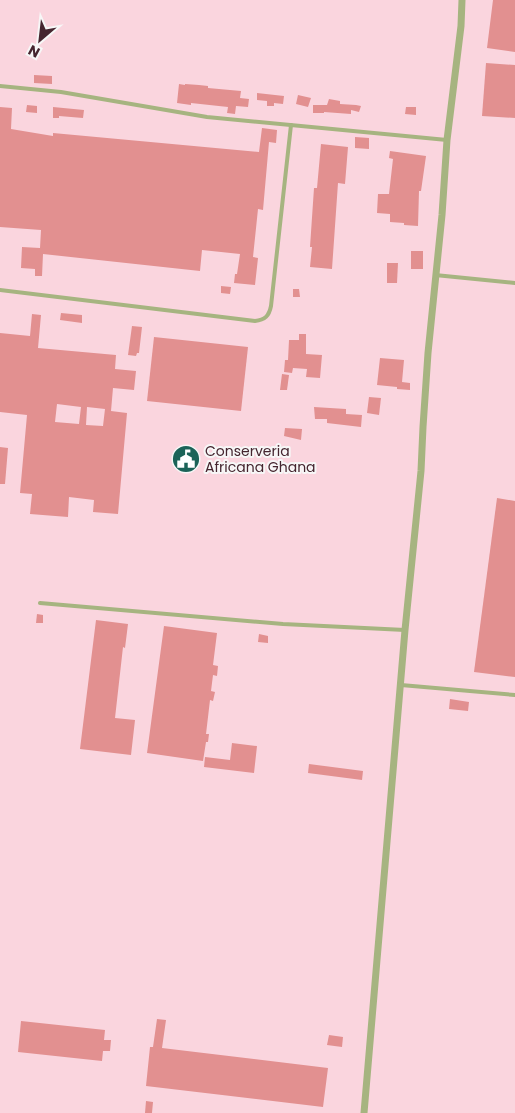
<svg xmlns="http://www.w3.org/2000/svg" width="515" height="1113" font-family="Poppins,sans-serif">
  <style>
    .built { fill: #fad5de }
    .building { fill: #e29090; fill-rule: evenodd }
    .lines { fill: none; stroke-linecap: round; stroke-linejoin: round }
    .lane { stroke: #a6b480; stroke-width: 4 }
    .street { stroke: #a6b480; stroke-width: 7 }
    .labels { text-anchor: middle; stroke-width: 4; stroke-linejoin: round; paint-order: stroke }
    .poi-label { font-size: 14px; fill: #45252f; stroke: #f7f7f7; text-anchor: start }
  </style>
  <rect width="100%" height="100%" fill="#f6e5e9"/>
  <!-- built -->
  <rect class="built" x="0" y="0" width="515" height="1113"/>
  <!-- building -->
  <g class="building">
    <polygon points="493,0 515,0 515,52 487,48"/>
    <polygon points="486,63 515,65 515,118 482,116"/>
    <polygon points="34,75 52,76 52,84 34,83"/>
    <polygon points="179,84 185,85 185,84 199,85 208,86 208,88 241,91 240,98 249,99 248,107 236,106 235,114 227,113 228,107 191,103 191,105 177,103"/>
    <polygon points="257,93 284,96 283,104 274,103 274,106 267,106 267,101 257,100"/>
    <polygon points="298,95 311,98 308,107 296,104"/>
    <polygon points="329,99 340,101 340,104 356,105 361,106 359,112 351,110 351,114 324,112 324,113 313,113 313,105 327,105"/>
    <polygon points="27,105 37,106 37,113 26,112"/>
    <polygon points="0,107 12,108 11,129 53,136 53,133 259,152 262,128 277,130 276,143 269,142 263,210 258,209 253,257 258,258 255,285 234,283 235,274 237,274 240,254 202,250 200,271 43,254 42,276 35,276 35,269 21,268 22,247 40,248 41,230 0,227"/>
    <polygon points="53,107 84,110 83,118 59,116 59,118 53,118"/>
    <polygon points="406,107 416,107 416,115 405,114"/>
    <polygon points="355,137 369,138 369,149 355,148"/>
    <polygon points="321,144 348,147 345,184 338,183 332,269 310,267 312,247 310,247 314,188 317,188"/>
    <polygon points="390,151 426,156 421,191 419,191 418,226 404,225 404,223 390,222 390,214 377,213 378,194 389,194 393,159 389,158"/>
    <rect x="411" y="251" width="12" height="18"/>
    <polygon points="387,263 398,263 397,283 387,283"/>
    <polygon points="221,286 231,287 230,294 221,293"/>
    <polygon points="293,289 299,289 300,297 293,297"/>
    <polygon points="61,313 82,315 82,323 60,320"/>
    <path d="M32 314 41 315 38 348 116 355 115 369 136 371 134 390 113 388 111 411 127 413 118 514 93 512 94 500 69 497 68 517 30 514 32 494 20 493 27 415 0 412V333L30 336ZM57 404 81 407 79 424 55 422ZM87 407 105 409 103 426 86 425Z"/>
    <polygon points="132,326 142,327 139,353 137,353 136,356 128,355"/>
    <polygon points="299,334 306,334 306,354 322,355 320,378 306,377 307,369 293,368 292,373 284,372 285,360 288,360 289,340 299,340"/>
    <polygon points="154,337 248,347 241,411 147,401"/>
    <polygon points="380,358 404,360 402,382 410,383 410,390 397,389 397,387 377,385"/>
    <polygon points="282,374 289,375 287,390 280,390"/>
    <polygon points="369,397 381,398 379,415 367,413"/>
    <polygon points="314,407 346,409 346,414 362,415 361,427 327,423 327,419 315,419"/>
    <polygon points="285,428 302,429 301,440 284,436"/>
    <polygon points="0,447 8,448 5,484 0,484"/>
    <polygon points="497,498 515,501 515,677 474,672"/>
    <polygon points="37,614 43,615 43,623 36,623"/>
    <polygon points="96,620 128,624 125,648 123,647 115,718 135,720 131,755 80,749"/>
    <polygon points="164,626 217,633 213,665 218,666 217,676 213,675 211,691 215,692 213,701 210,700 206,734 209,734 208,742 206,742 203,761 147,753"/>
    <polygon points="259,634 268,636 268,643 258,642"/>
    <polygon points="450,699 469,702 468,711 449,709"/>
    <polygon points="232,743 257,746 254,773 204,767 205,757 230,760"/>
    <polygon points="309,764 363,771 362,780 308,773"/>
    <polygon points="157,1019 166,1020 162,1048 328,1068 323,1107 146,1086 150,1047 153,1047"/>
    <polygon points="21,1021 105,1030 104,1040 111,1040 110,1051 103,1051 102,1061 18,1052"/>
    <polygon points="329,1035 343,1037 342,1047 327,1045"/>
    <polygon points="146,1101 153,1102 152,1113 145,1113"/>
  </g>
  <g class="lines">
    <!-- lane -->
    <g class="lane">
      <polyline points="0,86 61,92 207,117 447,140"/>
      <polyline points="435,275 515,283"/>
      <path d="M0 290 255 321C265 320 269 316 271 306L291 125"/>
      <polyline points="40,603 283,624 405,630"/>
      <polyline points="401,685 515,695"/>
    </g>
    <!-- street -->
    <polyline class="street" points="364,1113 405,630 421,471 423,427 428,353 442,215 447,140 461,26 462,0"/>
  </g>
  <!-- icons -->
  <defs>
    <symbol id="civic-disc" viewBox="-11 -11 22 22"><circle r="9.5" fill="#1b6358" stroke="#f7f7f7"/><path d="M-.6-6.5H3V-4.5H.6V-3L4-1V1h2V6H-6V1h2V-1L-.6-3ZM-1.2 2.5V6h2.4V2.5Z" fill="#fff"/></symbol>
  </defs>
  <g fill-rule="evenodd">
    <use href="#civic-disc" x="170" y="443" width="32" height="32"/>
  </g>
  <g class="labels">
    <!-- poi labels -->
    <g class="poi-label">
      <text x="205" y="456">Conserveria<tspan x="205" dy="16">Africana Ghana</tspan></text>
    </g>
  </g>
  <!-- north arrow -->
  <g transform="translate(40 40) rotate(208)" stroke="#f7f7f7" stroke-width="4" paint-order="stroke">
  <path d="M0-4L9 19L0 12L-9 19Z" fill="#45252f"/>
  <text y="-8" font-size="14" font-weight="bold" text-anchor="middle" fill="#45252f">N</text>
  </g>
</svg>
